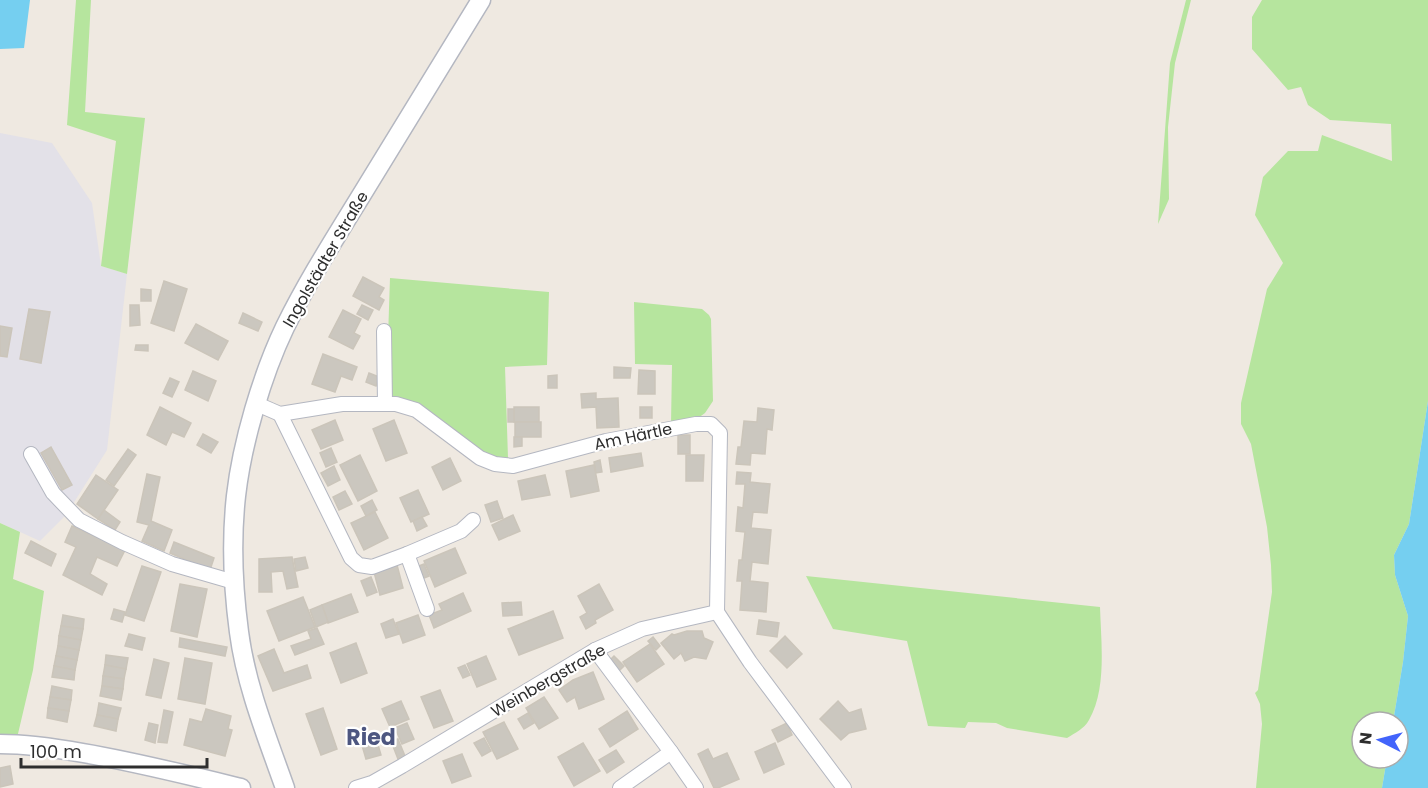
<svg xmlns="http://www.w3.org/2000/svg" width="1428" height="788" font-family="Poppins,sans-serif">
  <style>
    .industrial { fill: #e3e1e8 }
    .green { fill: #b6e59e }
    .water { fill: #75cff0 }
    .building { fill: #cbc7bf; stroke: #cbc5ba; stroke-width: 1.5 }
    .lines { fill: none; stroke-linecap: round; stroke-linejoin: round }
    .street-casing { stroke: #b4b7c1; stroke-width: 16 }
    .secondary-casing { stroke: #b4b7c1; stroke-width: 21 }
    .street { stroke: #fff; stroke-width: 14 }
    .secondary { stroke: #fff; stroke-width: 18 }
    .labels { text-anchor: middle; stroke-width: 4.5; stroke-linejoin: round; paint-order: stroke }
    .street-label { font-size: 16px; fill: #2e2e2e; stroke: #fff }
    .district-label { font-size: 22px; font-weight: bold; fill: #4d5680; stroke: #fff }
  </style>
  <rect width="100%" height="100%" fill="#efe9e1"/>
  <!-- industrial -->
  <polygon class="industrial" points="0,133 52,143 92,203 101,266 127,274 107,450 66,515 40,541 0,523"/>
  <!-- green -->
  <g class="green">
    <polygon points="76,0 91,0 85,112 145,118 127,274 101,266 116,141 67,125"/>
    <polygon points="1186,0 1191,0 1175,63 1168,127 1169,199 1158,224 1170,63"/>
    <polygon points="1262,0 1428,0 1428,401 1409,524 1394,555 1395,575 1408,616 1403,662 1393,722 1362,722 1362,758 1387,758 1382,788 1256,788 1262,724 1260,704 1255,693 1258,690 1272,592 1271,565 1267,527 1251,444 1241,424 1241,403 1267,289 1283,263 1255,215 1263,177 1288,151 1318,151 1322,135 1392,161 1391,124 1330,120 1308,105 1301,87 1288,90 1252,49 1252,17"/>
    <polygon points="390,278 549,292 547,365 505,367 508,458 487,457 389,399 388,338"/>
    <polygon points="634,302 702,309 709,315 711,319 713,401 705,413 694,421 671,424 672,365 635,364"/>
    <polygon points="0,523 20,532 13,579 44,591 33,670 17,738 0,737"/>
    <path d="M806 576 1100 607C1101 642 1107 689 1089 720 1084 729 1075 733 1067 738L1007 728 996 723 968 722 965 728 928 726 907 641 833 629Z"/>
  </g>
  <!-- water -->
  <g class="water">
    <polygon points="0,0 30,0 24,48 0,49"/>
    <polygon points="1428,401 1428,788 1382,788 1387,758 1398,758 1398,722 1393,722 1403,662 1408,616 1395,575 1394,555 1409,524"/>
  </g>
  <!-- building -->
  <g class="building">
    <polygon points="363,277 384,288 379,297 384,300 379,310 353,296"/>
    <polygon points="164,281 187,289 174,331 151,323"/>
    <polygon points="141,289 151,290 151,301 141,301"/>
    <polygon points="130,305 139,305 140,325 130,326"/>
    <polygon points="362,305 373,310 368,320 357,314"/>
    <polygon points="29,309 50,312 41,363 20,359"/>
    <polygon points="343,310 361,319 354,333 360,336 353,349 329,337"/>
    <polygon points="243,313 262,322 258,331 239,323"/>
    <polygon points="196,324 228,341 218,360 185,343"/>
    <polygon points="0,326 12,328 7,357 0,356"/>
    <polygon points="136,345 148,345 148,351 135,350"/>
    <polygon points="323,354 357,367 352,380 341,376 335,392 312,384"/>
    <polygon points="614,367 631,368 630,378 614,378"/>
    <polygon points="639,370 655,371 655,394 638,394"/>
    <polygon points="193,371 216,381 208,401 185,390"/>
    <polygon points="369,373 379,377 376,386 366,382"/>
    <polygon points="557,375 557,388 548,388 548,376"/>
    <polygon points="170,378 179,382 172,397 163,393"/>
    <polygon points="596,393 596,399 618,398 619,427 597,428 596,407 582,408 581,394"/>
    <polygon points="160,407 191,423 184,437 172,432 166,445 147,435"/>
    <rect x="514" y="407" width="25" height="15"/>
    <rect x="640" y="407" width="12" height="11"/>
    <polygon points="758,408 774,410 772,430 767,429 765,454 751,453 750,465 736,464 738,447 741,447 744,421 757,422"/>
    <rect x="508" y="409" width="6" height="13"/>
    <polygon points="335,420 343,440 321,449 312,430"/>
    <polygon points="394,420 407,453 386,461 373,429"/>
    <rect x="515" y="422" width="26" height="15"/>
    <polygon points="203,434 218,442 211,453 197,445"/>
    <rect x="678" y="435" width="12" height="19"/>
    <polygon points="514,437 522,437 522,446 514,447"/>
    <polygon points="51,447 72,485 62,490 41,453"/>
    <polygon points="331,448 337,462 326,467 320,453"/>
    <polygon points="128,449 136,455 114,486 106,480"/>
    <polygon points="641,453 643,466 611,472 609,458"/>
    <polygon points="360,455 377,491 358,501 340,465"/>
    <polygon points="686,455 704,455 703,481 686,481"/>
    <polygon points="450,458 461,481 443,490 432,467"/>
    <polygon points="600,460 602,472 596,473 594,462"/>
    <polygon points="594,465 599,491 571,497 566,471"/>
    <polygon points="334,466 340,480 328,486 321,473"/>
    <polygon points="737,472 751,473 750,482 770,484 767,513 753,512 751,528 771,530 768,564 752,562 750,581 768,583 766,612 740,610 742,581 737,581 739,560 742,560 745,532 736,531 738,507 743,508 745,484 736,484"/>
    <polygon points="147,474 160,477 151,521 172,530 164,551 142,541 149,525 137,522"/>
    <polygon points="96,475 118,490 98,519 77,504"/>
    <polygon points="545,475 550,495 522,500 518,481"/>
    <polygon points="418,490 429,514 411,522 400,498"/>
    <polygon points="345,491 352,504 339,510 333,497"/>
    <polygon points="372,500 377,510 366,516 361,506"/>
    <polygon points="497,501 503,518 491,522 485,505"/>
    <polygon points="104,510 120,522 115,530 98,519"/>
    <polygon points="375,512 388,538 364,550 351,523"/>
    <polygon points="513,515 520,531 499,540 492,525"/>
    <polygon points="422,517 427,526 417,531 413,521"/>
    <polygon points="72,526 125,550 117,566 97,557 90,574 107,584 102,595 63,575 76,547 65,542"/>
    <polygon points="31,541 56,554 51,566 25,553"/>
    <polygon points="174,542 214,558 210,570 170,553"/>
    <polygon points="455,548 466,573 435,587 424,561"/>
    <polygon points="292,557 298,587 287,589 283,571 271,572 272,592 259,592 259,559"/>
    <polygon points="305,557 308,568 296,571 294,559"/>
    <polygon points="424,564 429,576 424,578 419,566"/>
    <polygon points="397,565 403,588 380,595 374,572"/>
    <polygon points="142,566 161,572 144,621 125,615"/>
    <polygon points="371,577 377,592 367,596 361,581"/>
    <polygon points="180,584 207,589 197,637 171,631"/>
    <polygon points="599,584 613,610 595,620 596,623 586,629 580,617 587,613 578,596"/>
    <polygon points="463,593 471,611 434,628 429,615 442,610 439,604"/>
    <polygon points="351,594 358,612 328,623 322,605"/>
    <polygon points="303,597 315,627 279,641 267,611"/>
    <polygon points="521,602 522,615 503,616 502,603"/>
    <polygon points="322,605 328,622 316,627 310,610"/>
    <polygon points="114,609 125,612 122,622 111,619"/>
    <polygon points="553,611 563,638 519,655 508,629"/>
    <polygon points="63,615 84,619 83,629 61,626"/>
    <polygon points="418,615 425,635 403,643 396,623"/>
    <polygon points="393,619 399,634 386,638 381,624"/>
    <polygon points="759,620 779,623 777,637 757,634"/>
    <polygon points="61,626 83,629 81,640 59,636"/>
    <polygon points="317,628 324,644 295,655 291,646 311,639 308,631"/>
    <polygon points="687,631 702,631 704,638 713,642 706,659 694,657 685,661 681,653 674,659 661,643 672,634 674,635"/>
    <polygon points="129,634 145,638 142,650 125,646"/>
    <polygon points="59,636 81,640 79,650 58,646"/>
    <polygon points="785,636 802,654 787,668 770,651"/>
    <polygon points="653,637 660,646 656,650 648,641"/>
    <polygon points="180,638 227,647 225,656 179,647"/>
    <polygon points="356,643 367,673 341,683 330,653"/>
    <polygon points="650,644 664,664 637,682 623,662"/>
    <polygon points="58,646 79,650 77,660 56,656"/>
    <polygon points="274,649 284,673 307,665 311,678 273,691 258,656"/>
    <polygon points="106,655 128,658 126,669 105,665"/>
    <polygon points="56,656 77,660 75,670 54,666"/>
    <polygon points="486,656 496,679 477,687 467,664"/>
    <polygon points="614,656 624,666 619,671 609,661"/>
    <polygon points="185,658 212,663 205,704 178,699"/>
    <polygon points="154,659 169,663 161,698 146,695"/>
    <polygon points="105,665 126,669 124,679 103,676"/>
    <polygon points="465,665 470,675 463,678 458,668"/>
    <polygon points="54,666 75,670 74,680 52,677"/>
    <polygon points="593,672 604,699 579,709 575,697 567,702 559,690 573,680"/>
    <polygon points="103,676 124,679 123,689 102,686"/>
    <polygon points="52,686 72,690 71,700 50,697"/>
    <polygon points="102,686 123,689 121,700 100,696"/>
    <polygon points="440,690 453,721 434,728 421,697"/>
    <polygon points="50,697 71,700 69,711 48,708"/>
    <polygon points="544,697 558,718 539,729 526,708"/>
    <polygon points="401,701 409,719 390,727 382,709"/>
    <polygon points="838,701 849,713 861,709 866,729 849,733 841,740 820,719"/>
    <polygon points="99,703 121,708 118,719 97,715"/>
    <polygon points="48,708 69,711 67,722 47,718"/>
    <polygon points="323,708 337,749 321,755 306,714"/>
    <polygon points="206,709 231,716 228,729 232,730 225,756 184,745 190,719 202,722"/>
    <polygon points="164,710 173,712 167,743 158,742"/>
    <polygon points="627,711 638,729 610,747 599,729"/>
    <polygon points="528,713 534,723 524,729 518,719"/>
    <polygon points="97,715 118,719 116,731 94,726"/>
    <polygon points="504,722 518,749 497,759 483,732"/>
    <polygon points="149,723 158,725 155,743 145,740"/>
    <polygon points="407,723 414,739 402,744 395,728"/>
    <polygon points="787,723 792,735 778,742 772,730"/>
    <polygon points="376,738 381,755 366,759 361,742"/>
    <polygon points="484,738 491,751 482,756 474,743"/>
    <polygon points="398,739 405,756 398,759 391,741"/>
    <polygon points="583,743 600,771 574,786 558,757"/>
    <polygon points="775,743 784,764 764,773 755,752"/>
    <polygon points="708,749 713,759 727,753 739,779 718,788 714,788 698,754"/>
    <polygon points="616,750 624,762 607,773 599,760"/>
    <polygon points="462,754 471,776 452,783 443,761"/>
    <polygon points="10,766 13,784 0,787 0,768"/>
  </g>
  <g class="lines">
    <defs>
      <g id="street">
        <polyline points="384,331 385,404"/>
        <polyline points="257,404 280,414 342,404 396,404 416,410 480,458 495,464 513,466 606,441 696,424 711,424 720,433 717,612"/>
        <polyline points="280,414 351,558 359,565 372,567 407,554 461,531 473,520"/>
        <polyline points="31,454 53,493 79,520 122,542 172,564 234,582"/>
        <polyline points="407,554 427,609"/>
        <polyline points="717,612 750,662 844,788"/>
        <polyline points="595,650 671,752 696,788"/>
        <polyline points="356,788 372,783 402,766 595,650 642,629 717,612"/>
        <polyline points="620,788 671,752"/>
      </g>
      <g id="secondary">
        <path d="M0 744C28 744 55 748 83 753 136 762 188 775 241 788"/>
        <path d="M285 788C267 737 246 686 239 632 233 587 231 541 236 496 242 443 262 375 285 327 309 278 339 232 367 186 405 124 443 62 481 0"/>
      </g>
    </defs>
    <!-- street casing -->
    <use href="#street" class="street-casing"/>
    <!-- secondary casing -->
    <use href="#secondary" class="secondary-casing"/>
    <!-- street -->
    <use href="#street" class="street"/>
    <!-- secondary -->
    <use href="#secondary" class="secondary"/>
  </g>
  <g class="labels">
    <!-- street labels -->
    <g class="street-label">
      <text transform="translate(325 259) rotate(-60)" y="6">Ingolstädter Straße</text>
      <text transform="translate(633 436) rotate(-12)" y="6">Am Härtle</text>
      <text transform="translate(548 680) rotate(-30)" y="6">Weinbergstraße</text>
    </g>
    <!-- district labels -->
    <g class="district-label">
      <text x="371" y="745">Ried</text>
    </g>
  </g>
  <!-- north arrow -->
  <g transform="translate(1380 740) rotate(276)"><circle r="28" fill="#ffffff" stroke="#ababab" stroke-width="1.5"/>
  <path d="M0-4.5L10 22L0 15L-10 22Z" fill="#4264fb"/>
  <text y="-9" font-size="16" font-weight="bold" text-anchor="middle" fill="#2e2e2e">N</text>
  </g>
  <!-- scale -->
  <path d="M21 758v9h186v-9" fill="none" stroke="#2e2e2e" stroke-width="3"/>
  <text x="30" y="758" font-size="18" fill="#2e2e2e" stroke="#ffffff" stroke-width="4.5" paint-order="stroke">100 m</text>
</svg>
